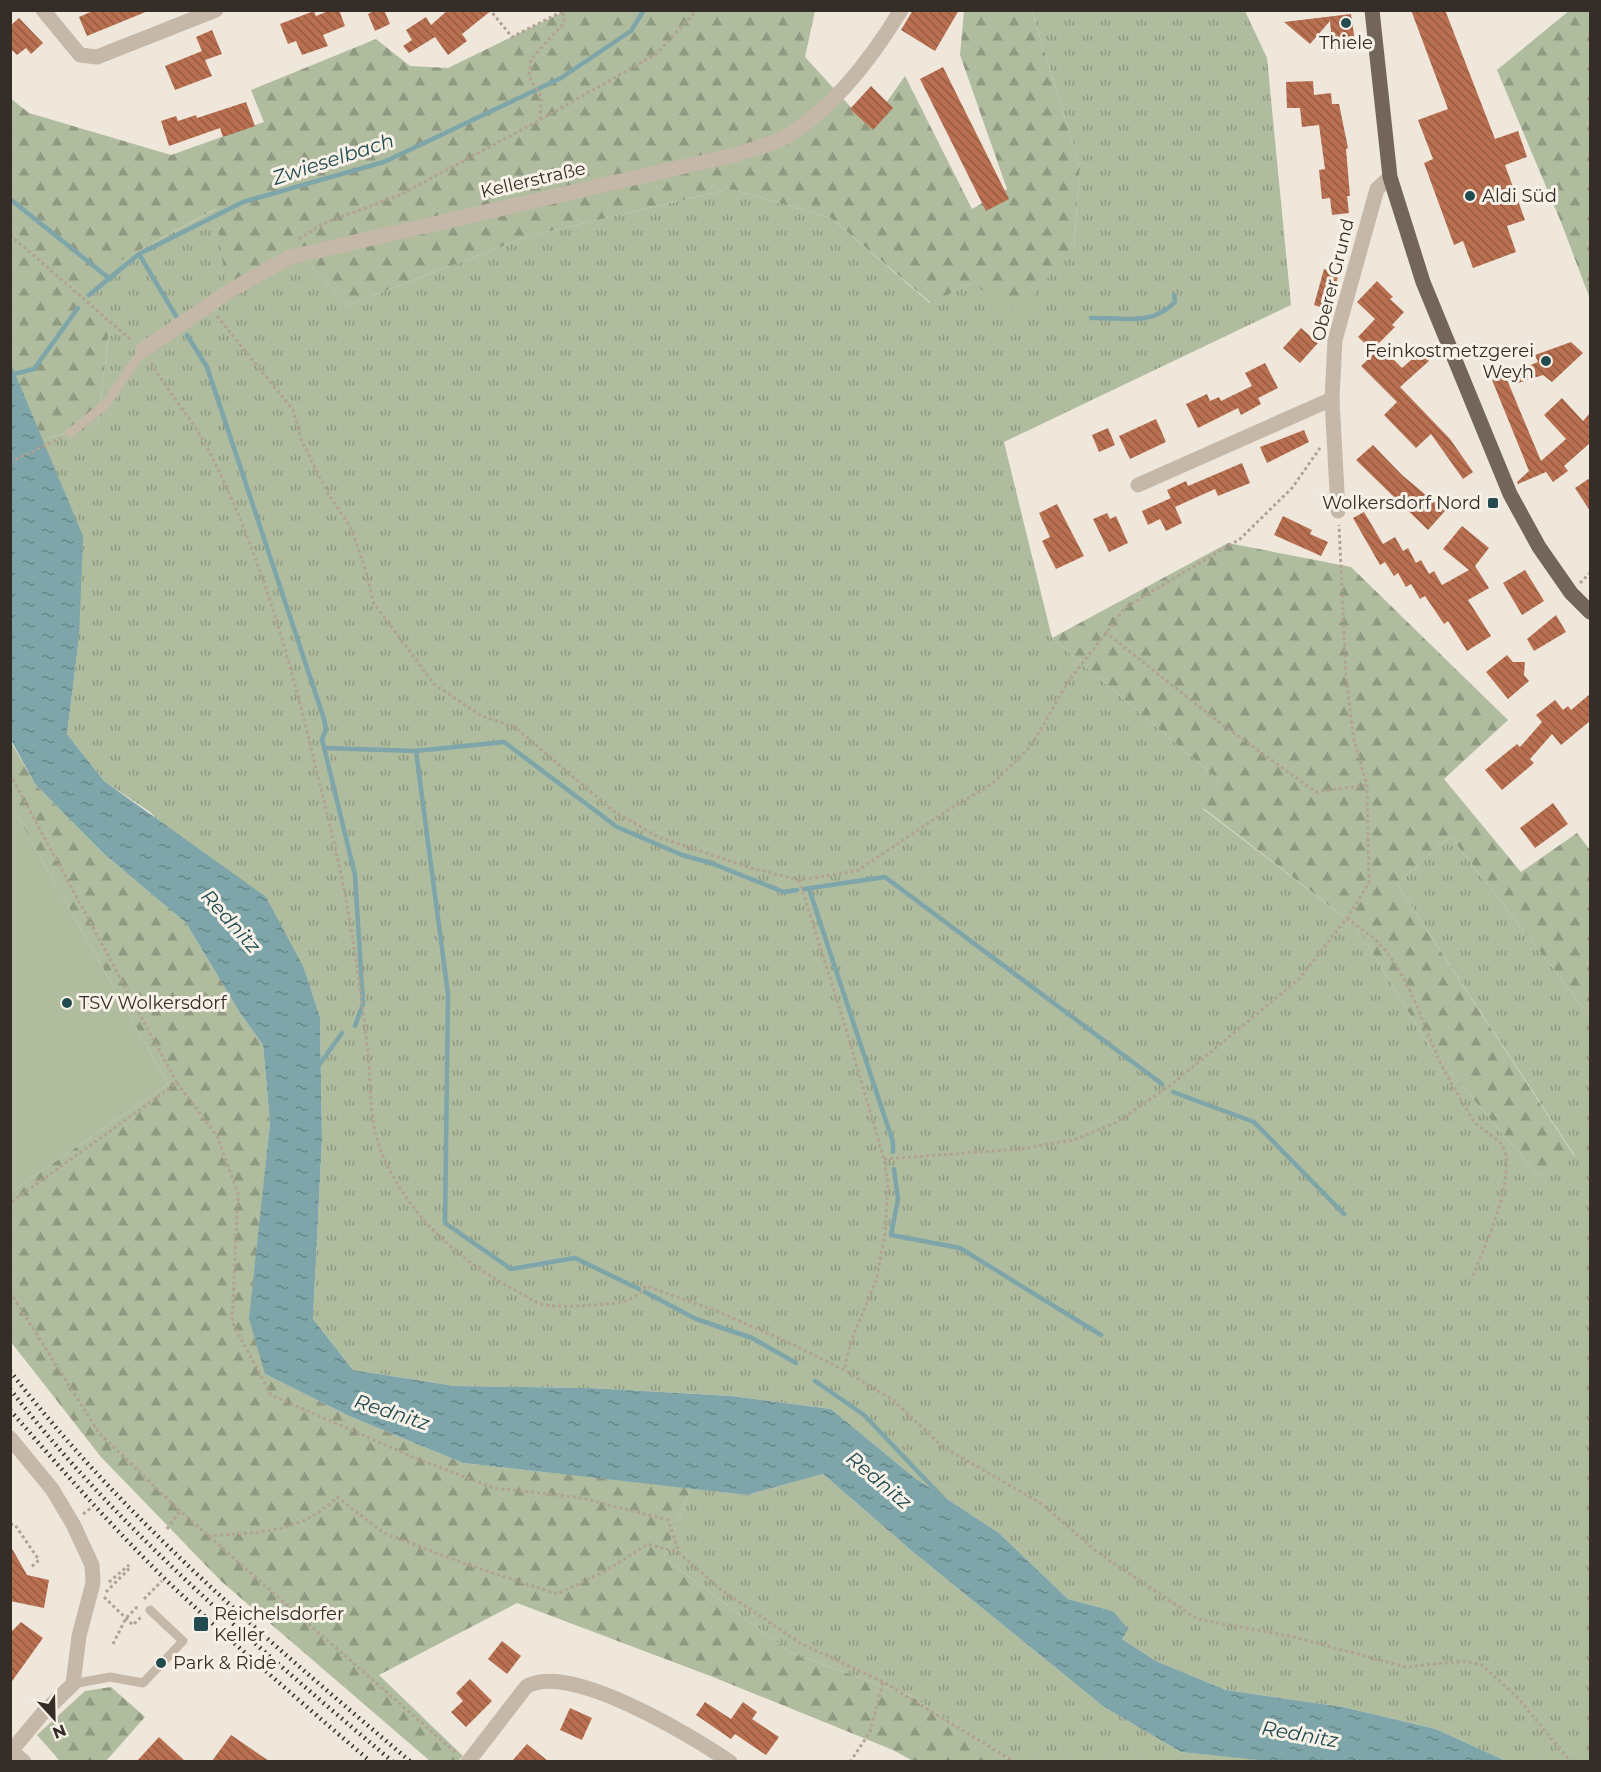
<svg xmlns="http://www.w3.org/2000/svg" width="1601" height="1772" font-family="Montserrat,sans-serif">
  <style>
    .grass { fill: url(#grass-tufts) }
    .forest { fill: url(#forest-firs) }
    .pitch { fill: #b0bc9e }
    .water { fill: url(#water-ripples) }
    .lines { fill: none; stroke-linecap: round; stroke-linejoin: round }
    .stream { stroke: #7ea5a9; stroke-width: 4.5 }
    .building { fill: url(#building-back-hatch) }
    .path { stroke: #b1a294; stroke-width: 3; stroke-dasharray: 3 3; stroke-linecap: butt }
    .lane { stroke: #c6b8a9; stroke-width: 9 }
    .street { stroke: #c6b8a9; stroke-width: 15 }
    .primary { stroke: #74655b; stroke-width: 15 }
    .rail { stroke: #342d28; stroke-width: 4.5; stroke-dasharray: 1.5 4.5; stroke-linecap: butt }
    .poi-dot { fill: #224b51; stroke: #f7f1e8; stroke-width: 2 }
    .labels { text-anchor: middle; stroke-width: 6; stroke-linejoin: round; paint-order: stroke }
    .poi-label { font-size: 18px; fill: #342d28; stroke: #f7f1e8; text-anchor: start }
    .street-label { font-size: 18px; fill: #342d28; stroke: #f7f1e8 }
    .water-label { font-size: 20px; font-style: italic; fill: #224b51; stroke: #f7f1e8 }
  </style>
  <defs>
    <pattern id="grass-tufts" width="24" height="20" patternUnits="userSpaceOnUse" patternTransform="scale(1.5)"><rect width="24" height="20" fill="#b0bc9e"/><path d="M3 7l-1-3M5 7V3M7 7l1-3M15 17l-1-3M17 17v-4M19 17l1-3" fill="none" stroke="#909981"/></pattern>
    <pattern id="forest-firs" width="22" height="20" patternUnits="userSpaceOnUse" patternTransform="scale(1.5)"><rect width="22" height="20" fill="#b0bc9e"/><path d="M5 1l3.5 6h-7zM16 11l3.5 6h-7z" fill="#909981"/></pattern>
    <pattern id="water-ripples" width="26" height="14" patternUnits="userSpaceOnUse" patternTransform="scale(1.5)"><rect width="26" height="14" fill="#7ea5a9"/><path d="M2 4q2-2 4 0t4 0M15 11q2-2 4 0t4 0" fill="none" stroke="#68878a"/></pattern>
    <pattern id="building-back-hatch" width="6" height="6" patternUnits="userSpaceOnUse" patternTransform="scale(1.5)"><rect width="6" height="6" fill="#b97050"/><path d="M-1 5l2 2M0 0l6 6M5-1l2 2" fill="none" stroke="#975c42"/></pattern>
  </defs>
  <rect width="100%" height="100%" fill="#efe7dc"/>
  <!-- grass -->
  <g class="grass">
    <polygon points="1032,11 1245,11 1267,58 1291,305 1004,442 1052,638 1220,781 1203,809 1357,927 1430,1048 1539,1177 1575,1156 1397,884 1450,836 1590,1016 1590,1761 1506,1761 1436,1729 1343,1707 1226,1690 1156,1661 1122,1639 1113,1611 1068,1599 999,1533 915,1478 831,1409 732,1396 590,1388 455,1386 353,1370 313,1319 322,1139 320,1017 304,968 150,812 104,781 67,734 79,638 41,441 98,422 109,331 75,285 216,209 297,251 348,305 529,236 730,189 831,218 930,303 972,283 1074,246 1080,167"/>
    <polygon points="823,1474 913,1552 1104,1707 1181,1752 1279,1761 1012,1761 911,1696 791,1653 664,1558 691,1488 747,1495"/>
  </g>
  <!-- forest -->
  <g class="forest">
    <polygon points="1570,10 1590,11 1590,299 1561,222 1497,70"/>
    <polygon points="565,11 815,11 805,57 869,127 905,76 972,209 1007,189 960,55 964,11 1032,11 1080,167 1074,246 1018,314 972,283 931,303 831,218 730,189 529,236 348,305 297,251 227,290 215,209 76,285 109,330 98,422 41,441 11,364 10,98 29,113 171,155 264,122 251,90 376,39 410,66 448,68"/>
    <polygon points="1228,543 1351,567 1508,720 1444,779 1521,872 1577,833 1590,850 1590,1016 1450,836 1397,884 1575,1157 1539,1177 1430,1048 1357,927 1203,808 1220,781 1052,638"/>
    <polygon points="10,740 35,784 103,853 186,923 240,1013 263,1045 270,1123 262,1202 265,1374 349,1416 463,1463 691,1488 664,1558 791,1653 911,1696 1012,1761 913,1761 893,1750 713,1677 517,1603 379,1675 463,1756 458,1761 430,1761 221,1581 101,1457 11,1342 11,1192 168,1084 11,805"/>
    <polygon points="111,1687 145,1717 106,1761 60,1761 37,1735 85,1691"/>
  </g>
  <!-- pitch -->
  <polygon class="pitch" points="11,805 168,1084 11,1192"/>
  <!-- water -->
  <polygon class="water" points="11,364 83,536 79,638 67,734 104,781 266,897 304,968 320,1017 322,1139 313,1319 353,1370 455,1386 590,1388 732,1396 831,1409 915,1478 999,1533 1068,1599 1113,1611 1128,1629 1122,1639 1156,1661 1226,1690 1343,1707 1436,1729 1506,1761 1280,1762 1181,1752 1104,1707 913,1552 823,1474 747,1495 463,1463 349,1416 265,1374 249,1319 270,1123 263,1045 240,1013 186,923 103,853 35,784 11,740"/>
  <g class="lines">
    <!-- stream -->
    <g class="stream">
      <polyline points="10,199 110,279"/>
      <polyline points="139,254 176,316"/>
      <polyline points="89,295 139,254 243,202 384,162 561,78 631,31 644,10"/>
      <path d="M1091 318C1123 317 1151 327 1175 302L1174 295"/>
      <polyline points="187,335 207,367 324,719 326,730 322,739 355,875 363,1004 355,1026"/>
      <polyline points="10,375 34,369 78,308"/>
      <polyline points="325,748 416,751 504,742 617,827 682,855 711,863 784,892 797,890"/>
      <polyline points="416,751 448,994 445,1223 511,1269 575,1258 639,1289"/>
      <polyline points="804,889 885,877 1162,1084"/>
      <polyline points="809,889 893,1142 893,1152"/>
      <polyline points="319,1065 342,1033"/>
      <polyline points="1173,1092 1254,1122 1344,1214"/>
      <polyline points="894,1169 898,1199 891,1235 960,1248 1101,1335"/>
      <polyline points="645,1292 696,1319 752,1338 796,1363"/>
      <polyline points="815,1381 864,1415 943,1498"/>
    </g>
  </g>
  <!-- building -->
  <g class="building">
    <polygon points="95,10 148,10 148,11 87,36 79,17"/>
    <polygon points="331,10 339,10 345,26 323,35 328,46 302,55 296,41 288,44 280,24 314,11 316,16"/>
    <polygon points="375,10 384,10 390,24 375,31 368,14"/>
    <polygon points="448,10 492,10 462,34 467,41 448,55 435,37 409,53 403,46 412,40 406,30 426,17 431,25"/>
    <polygon points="913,10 959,10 935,51 901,30"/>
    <polygon points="1411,10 1445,10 1495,139 1518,131 1527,157 1505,165 1525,220 1507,226 1516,252 1473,268 1463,241 1454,245 1424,163 1433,159 1418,120 1448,109"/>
    <polygon points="1351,14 1356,49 1333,51 1330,21 1310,44 1284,22"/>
    <polygon points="19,18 43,43 31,54 26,48 17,55 10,48 10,26"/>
    <polygon points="212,30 222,54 205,60 212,76 175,90 165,66 202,51 196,37"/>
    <polygon points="943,67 1009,199 986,211 920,79"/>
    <polygon points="1313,81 1314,95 1331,93 1332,104 1339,104 1348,148 1346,149 1350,196 1347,196 1349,213 1332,215 1330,198 1322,199 1319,170 1325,169 1319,125 1302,127 1300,108 1287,108 1286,82"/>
    <polygon points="871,86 893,108 873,130 850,109"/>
    <polygon points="246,102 255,126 223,137 220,128 169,146 161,121 176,116 178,121 196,115 197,118"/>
    <polygon points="1324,269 1339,273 1329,310 1314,305"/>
    <polygon points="1377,281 1393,297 1390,299 1404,312 1392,325 1395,327 1372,350 1358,337 1375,319 1357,302"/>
    <polygon points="1301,328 1318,343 1300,363 1283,348"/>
    <polygon points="1571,342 1583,353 1552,382 1543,375 1515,384 1506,375 1538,362 1535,355"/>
    <polygon points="1381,347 1402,368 1420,352 1429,361 1400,387 1450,439 1473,472 1463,479 1431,434 1416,448 1384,415 1397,402 1361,366"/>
    <polygon points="1265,363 1278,388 1258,398 1261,404 1241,415 1238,408 1198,428 1186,404 1207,394 1210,401 1219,397 1221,401 1252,386 1245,373"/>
    <polygon points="1505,375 1541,461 1566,439 1544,415 1562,398 1583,421 1590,413 1590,443 1564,466 1568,471 1553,482 1546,472 1518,484 1517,482 1529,471 1492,380"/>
    <polygon points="1156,419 1166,442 1130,459 1119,436"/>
    <polygon points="1108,428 1115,445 1099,452 1092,435"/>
    <polygon points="1304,430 1309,442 1267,463 1260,447"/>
    <polygon points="1373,445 1402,475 1445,511 1428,530 1356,460"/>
    <polygon points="1242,463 1250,483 1218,496 1215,489 1175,507 1167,490 1186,481 1188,486"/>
    <polygon points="1590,478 1590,511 1575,488"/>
    <polygon points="1171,498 1182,523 1166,531 1160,519 1148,525 1142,511"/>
    <polygon points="1057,504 1084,556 1056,569 1042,541 1050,537 1039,513"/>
    <polygon points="1364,512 1383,544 1395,537 1403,551 1408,548 1416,563 1421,560 1429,574 1434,571 1442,585 1469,570 1443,549 1462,526 1489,548 1475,566 1489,588 1468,600 1491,636 1467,651 1448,621 1444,624 1425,596 1420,599 1411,584 1406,587 1398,573 1394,576 1385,562 1380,565 1353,518"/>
    <polygon points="1107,513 1110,519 1116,516 1128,543 1109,552 1093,519"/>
    <polygon points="1283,516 1312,530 1310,534 1328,542 1321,556 1274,535"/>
    <polygon points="1525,570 1544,601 1522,615 1503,583"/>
    <polygon points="1556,615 1566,632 1534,651 1527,639"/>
    <polygon points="1507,655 1513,662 1525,662 1524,675 1529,681 1508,699 1486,672"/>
    <polygon points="1590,694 1590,721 1561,745 1552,734 1530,759 1534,763 1502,790 1485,770 1517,744 1520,747 1542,722 1536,715 1555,700 1563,710 1568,706 1571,710"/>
    <polygon points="1553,803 1568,824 1535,848 1520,828"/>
    <polygon points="10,1545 27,1575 49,1580 44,1608 10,1601"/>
    <polygon points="21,1622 43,1638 10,1684 10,1633"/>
    <polygon points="502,1641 521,1656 507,1674 488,1659"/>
    <polygon points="470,1679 492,1701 466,1727 451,1712 463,1701 456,1693"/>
    <polygon points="705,1702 731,1719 743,1702 757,1712 752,1719 779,1737 766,1755 735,1734 731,1739 696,1715"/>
    <polygon points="570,1708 592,1718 582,1740 560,1730"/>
    <polygon points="231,1735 269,1761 212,1761"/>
    <polygon points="159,1737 185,1761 137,1761"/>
    <polygon points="527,1744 548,1761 512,1761"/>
  </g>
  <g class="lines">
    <!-- path -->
    <g class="path">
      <polyline points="540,120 656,54 697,10"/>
      <polyline points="10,235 131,340"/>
      <polyline points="299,239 322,224 400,195 540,120 541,96 529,77 531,59 564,23 563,11 512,37 490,10"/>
      <polyline points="217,316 293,410 301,439 327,492 351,528 365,568 373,602 434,684 480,715 516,728 613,811 658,837 751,868 799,880 857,871 948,810 992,784 1031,746 1068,682 1126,607 1240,539 1292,488 1320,448"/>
      <path d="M151 363C169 393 192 419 209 451 258 547 288 652 313 756 325 806 338 855 347 905 355 951 362 998 367 1045 372 1086 367 1127 387 1165 415 1221 460 1261 515 1290 523 1294 532 1301 541 1304 557 1308 578 1306 594 1305 617 1303 631 1304 646 1286L714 1310 783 1340 844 1370 893 1400 943 1447 1042 1504 1097 1552 1197 1619 1294 1637 1406 1667 1463 1661 1482 1665 1518 1698 1571 1762"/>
      <polyline points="10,462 61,438"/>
      <polyline points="1580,583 1590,573"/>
      <polyline points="1105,632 1220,723 1316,792 1367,785"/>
      <polyline points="10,774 177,1083 10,1203"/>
      <polyline points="799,880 843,1019 884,1159 888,1183 885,1233 877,1278 850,1344 844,1370"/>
      <path d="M1347 918C1359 928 1372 935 1382 947 1408 975 1421 1018 1436 1053 1445 1074 1459 1096 1471 1117 1480 1133 1503 1136 1506 1156 1510 1193 1485 1244 1472 1279"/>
      <polyline points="177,1083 217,1136 238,1193 232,1322 271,1395 413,1457 494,1488 582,1498 668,1520 679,1553 720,1589 800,1643 883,1682 1015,1762"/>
      <polyline points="884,1159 1020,1149 1074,1140 1117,1122 1172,1084 1299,979 1347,918 1369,883 1367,785 1354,740 1346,678 1339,525"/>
      <polyline points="10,1292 99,1433 180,1511 456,1753"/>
      <polyline points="83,1514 91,1508"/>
      <polyline points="10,1519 10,1520"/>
      <polyline points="10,1524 15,1525 39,1560 30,1568"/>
      <polyline points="167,1529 180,1511"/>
      <path d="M208 1536C256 1532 302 1534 337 1497L384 1533 463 1563 557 1594 605 1571 648 1544 679 1553"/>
      <polyline points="109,1582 129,1565"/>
      <polyline points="106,1592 128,1570 129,1565"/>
      <polyline points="104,1597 133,1625 142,1616"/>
      <polyline points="144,1599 162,1581"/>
      <polyline points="113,1644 126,1618 138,1606"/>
      <polyline points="850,1762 870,1732 883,1682"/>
    </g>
    <!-- lane -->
    <g class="lane">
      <polyline points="70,433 106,404 143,350"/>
      <polyline points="73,1684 110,1677 143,1683 183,1641 150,1610"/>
    </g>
    <!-- street -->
    <g class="street">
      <polyline points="43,10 80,55 97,57 216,10"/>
      <path d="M143 350 231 290 290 257 734 155C751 149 772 145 787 136 834 108 873 56 901 10"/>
      <polyline points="1138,485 1332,399"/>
      <polyline points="1338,511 1332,399 1335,340 1377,189 1390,177"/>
      <polyline points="10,1438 52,1489 73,1524 92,1565 93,1583 79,1636 73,1684 42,1714 12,1750"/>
      <polyline points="10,1749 24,1762"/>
      <path d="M468 1762 526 1687C567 1660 692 1736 730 1762"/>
    </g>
    <!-- primary -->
    <polyline class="primary" points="1372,10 1390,177 1423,282 1510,494 1539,547 1571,593 1590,612"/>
    <!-- rail -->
    <g class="rail">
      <path d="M10 1371C124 1519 269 1642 411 1762"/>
      <path d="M10 1389C119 1530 257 1647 393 1762"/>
      <path d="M10 1410C61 1469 112 1527 167 1581 233 1644 302 1703 371 1762"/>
    </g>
  </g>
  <!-- markers -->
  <g class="poi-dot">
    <circle cx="1346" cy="23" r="6"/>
    <circle cx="1470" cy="196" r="6"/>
    <circle cx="1546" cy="361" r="6"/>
    <rect x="1487" y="497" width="12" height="12" rx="3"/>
    <circle cx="67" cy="1003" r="6"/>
    <rect x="193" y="1616" width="16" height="16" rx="3"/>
    <circle cx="161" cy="1663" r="6"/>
  </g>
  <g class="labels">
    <!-- poi labels -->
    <g class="poi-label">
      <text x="1346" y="49" text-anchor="middle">Thiele</text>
      <text x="1482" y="202">Aldi Süd</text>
      <text x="1534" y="357" text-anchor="end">Feinkostmetzgerei<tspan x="1534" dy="21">Weyh</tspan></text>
      <text x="1481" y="509" text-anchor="end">Wolkersdorf Nord</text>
      <text x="79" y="1009">TSV Wolkersdorf</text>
      <text x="214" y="1620">Reichelsdorfer<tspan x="214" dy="21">Keller</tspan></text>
      <text x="173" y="1669">Park &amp; Ride</text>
    </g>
    <!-- street labels -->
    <g class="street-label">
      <text transform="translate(533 180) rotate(-13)" y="6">Kellerstraße</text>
      <text transform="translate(1333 280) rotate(-76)" y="6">Oberer Grund</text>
    </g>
    <!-- water labels -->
    <g class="water-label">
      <text transform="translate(333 159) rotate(-18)" y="7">Zwieselbach</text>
      <text transform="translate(231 921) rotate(48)" y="7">Rednitz</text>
      <text transform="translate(392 1412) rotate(18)" y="7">Rednitz</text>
      <text transform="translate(879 1480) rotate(40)" y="7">Rednitz</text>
      <text transform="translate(1300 1734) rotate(10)" y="7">Rednitz</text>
    </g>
  </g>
  <!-- border -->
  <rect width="1601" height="1772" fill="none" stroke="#342d28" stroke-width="24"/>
  <!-- north arrow -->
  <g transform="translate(54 1718) rotate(158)" stroke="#f7f1e8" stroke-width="4.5" paint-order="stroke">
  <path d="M0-4.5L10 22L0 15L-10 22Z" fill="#342d28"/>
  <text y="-9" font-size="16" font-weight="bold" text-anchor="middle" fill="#342d28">N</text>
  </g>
</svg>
